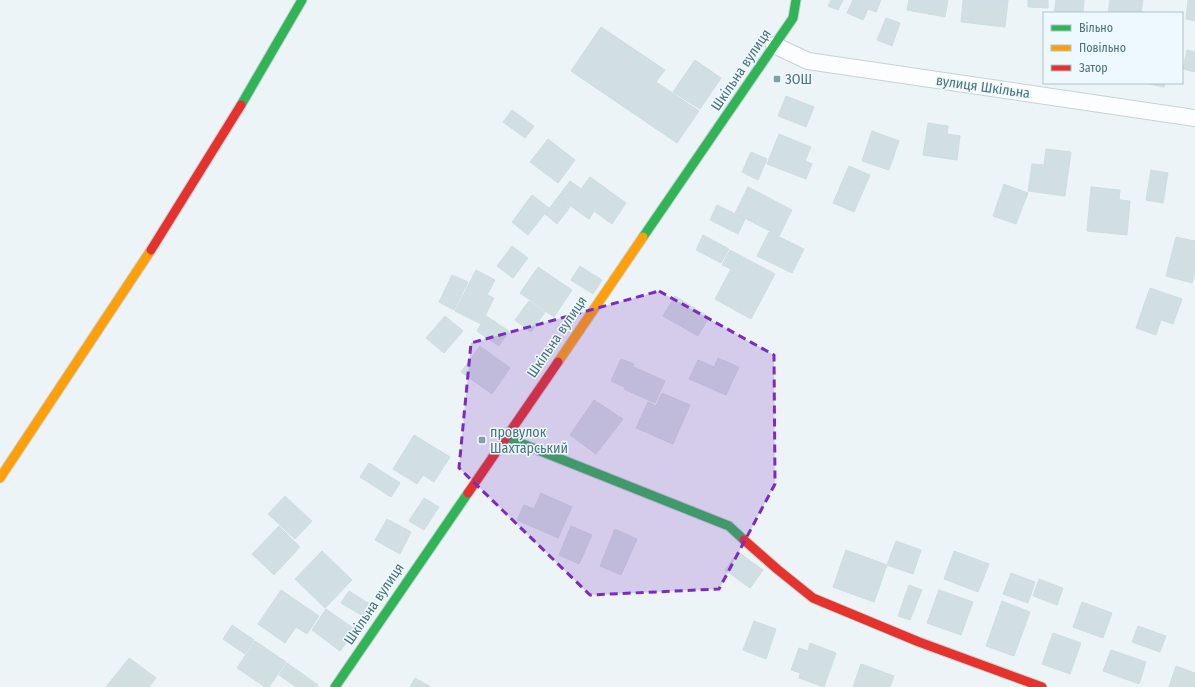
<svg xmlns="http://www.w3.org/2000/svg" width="1195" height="687" font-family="'Fira Sans Condensed',sans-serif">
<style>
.building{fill:#d1dfe2;stroke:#cedde1}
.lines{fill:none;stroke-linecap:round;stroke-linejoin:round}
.street-casing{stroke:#c8d2d5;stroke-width:18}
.fast-casing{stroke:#c7d1d4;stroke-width:11}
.slow-casing{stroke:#c7d1d4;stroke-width:11}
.jam-casing{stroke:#c7d1d4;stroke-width:11}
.street{stroke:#fcfdfe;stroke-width:16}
.fast{stroke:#30b455;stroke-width:9}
.slow{stroke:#ff9f0a;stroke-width:9}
.jam{stroke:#e5322d;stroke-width:9}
.marked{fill:#7b2cbf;fill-opacity:0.2;stroke:#7b2cbf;stroke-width:3;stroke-dasharray:8 5;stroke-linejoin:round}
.poi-dot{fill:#83a0a4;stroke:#eef9ff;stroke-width:1.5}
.labels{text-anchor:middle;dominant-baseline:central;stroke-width:3;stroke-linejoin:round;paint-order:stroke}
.street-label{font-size:14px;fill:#4b7277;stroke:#eef9ff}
.poi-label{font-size:14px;fill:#4b7277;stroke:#eef9ff;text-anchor:start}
</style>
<rect width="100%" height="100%" fill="#ecf4f7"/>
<path class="building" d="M831 0H843L838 10 828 6Z
M853 0H881L876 12 868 9 863 20 847 13Z
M909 0H948L945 17 907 10Z
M963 0H1008L1005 27 961 22Z
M1028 0H1048V8L1028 7Z
M1056 0H1084L1083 13H1054Z
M1110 0H1143L1141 13H1108Z
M1188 0H1195V21L1186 19Z
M886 18 900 23 892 46 877 40Z
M601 27 665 70 656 82 699 111 677 143 571 71Z
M1187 50 1195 52V72L1183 69Z
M695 60 721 78 700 109 673 92Z
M1145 83H1165L1164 87Z
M786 96 814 107 806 127 778 116Z
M512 110 534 126 525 138 503 122Z
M928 123 948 126 947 134 960 136 957 160 923 155Z
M872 131 899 141 889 170 862 161Z
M779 134 811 147 805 161 812 164 806 179 767 164Z
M548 139 575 160 558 183 530 162Z
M1046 149 1071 152 1065 196 1028 191 1032 164 1044 165Z
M751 152 767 159 758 180 742 172Z
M849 166 870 175 854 212 833 203Z
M1151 170 1168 173 1163 203 1146 200Z
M590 177 626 203 612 224 594 211 589 219 558 197 570 181 581 189Z
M1004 184 1028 193 1016 224 993 216Z
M748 187 792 210 779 236 735 213Z
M1091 187 1120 190 1119 200 1130 201 1127 235 1087 231Z
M532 195 549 208 528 235 512 222Z
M558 197 570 207 557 224 545 214Z
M717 205 745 219 738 234 710 220Z
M769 232 804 249 792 273 757 256Z
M703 235 729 249 721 263 696 250Z
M1176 237 1195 241V272L1192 283 1166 276Z
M512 246 528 258 513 278 497 266Z
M730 250 775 274 751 319 715 299 731 269 722 265Z
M580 266 602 280 593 294 571 280Z
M538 267 572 290 554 317 520 293Z
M476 270 495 280 487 295 494 298 481 324 455 311Z
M452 275 468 282 454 310 439 302Z
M1150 288 1182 299 1173 324 1161 320 1156 335 1136 328Z
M675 296 709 317 698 336 663 316Z
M529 301 545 312 531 332 515 320Z
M445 316 463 331 444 353 426 338Z
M486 316 509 331 499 346 477 331Z
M480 346 510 368 492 394 461 372Z
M718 358 739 367 726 395 689 379 698 360 714 367Z
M621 359 634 364 624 387 611 381Z
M634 367 665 381 655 403 624 389Z
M662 393 690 405 673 444 636 428 648 402 656 406Z
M594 400 623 419 596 454 570 435Z
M414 435 450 457 434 482 423 475 417 484 393 469Z
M369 463 400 483 391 497 360 477Z
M541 493 572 507 558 538 517 520 524 505 534 509Z
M285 496 312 521 295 539 268 514Z
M424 498 439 507 424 530 409 521Z
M387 519 411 532 400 554 375 540Z
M279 526 300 547 274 575 252 554Z
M571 526 592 535 579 564 559 555Z
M615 529 637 539 621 575 600 566Z
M896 541 921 550 913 574 887 565Z
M846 550 887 565 874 602 833 587Z
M322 551 352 580 325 608 295 579Z
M954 551 989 564 978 592 944 579Z
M738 552 763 570 750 588 725 570Z
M1011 573 1035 582 1028 603 1003 594Z
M1039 579 1063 588 1057 605 1033 596Z
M909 585 922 590 910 620 898 616Z
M281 590 319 616 307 634 296 627 285 643 258 624Z
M939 590 973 602 961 635 927 623Z
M349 591 373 606 366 618 341 603Z
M1002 601 1030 612 1014 656 986 646Z
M1082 602 1112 613 1103 638 1073 627Z
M326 609 356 630 340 651 312 630Z
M754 621 776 629 766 659 743 650Z
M232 625 254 640 245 654 223 639Z
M1138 626 1166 636 1160 652 1132 642Z
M1053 633 1081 643 1070 674 1042 664Z
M255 641 286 662 269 687H265L237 668Z
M810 643 836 653 824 687 799 678 800 673 791 670 799 648 808 651Z
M1111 650 1146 662 1139 684 1103 671Z
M129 658 156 678 149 687H106Z
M287 663 318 685 317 687H296L279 675Z
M861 664 894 676 890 687H853Z
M1176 666 1195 673V687H1169Z
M415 678 431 687H410Z"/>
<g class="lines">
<defs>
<path id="street" d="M774 45 808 61 1195 118"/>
<path id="fast" d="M241 105 302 0
M643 237 793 18 796 0
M505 437 729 526 744 540
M335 687 468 493"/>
<path id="slow" d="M558 362 643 237
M0 478 151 250"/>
<path id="jam" d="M151 250 241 105
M468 493 558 362
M744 540 777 569 813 598 919 642 1042 687"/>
</defs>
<use href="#street" class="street-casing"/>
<use href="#fast" class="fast-casing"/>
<use href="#slow" class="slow-casing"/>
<use href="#jam" class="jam-casing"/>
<use href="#street" class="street"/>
<use href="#fast" class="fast"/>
<use href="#slow" class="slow"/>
<use href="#jam" class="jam"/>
</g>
<path class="marked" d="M659 291 774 355 775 484 719 589 590 595 459 468 471 343Z"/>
<g class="poi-dot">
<rect x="773" y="75" width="8" height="8" rx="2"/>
<rect x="478" y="436" width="8" height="8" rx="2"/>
</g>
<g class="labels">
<g class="street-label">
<text transform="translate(741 70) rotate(-56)">Шкільна вулиця</text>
<text transform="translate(983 87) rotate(8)">вулиця Шкільна</text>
<text transform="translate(557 337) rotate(-56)">Шкільна вулиця</text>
<text transform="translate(374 604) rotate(-56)">Шкільна вулиця</text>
</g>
<g class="poi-label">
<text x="785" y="79">ЗОШ</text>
<text x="490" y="432">провулок<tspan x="490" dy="16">Шахтарський</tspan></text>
</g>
</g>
<rect x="1043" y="12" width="140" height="72" fill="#eef9ff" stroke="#adc3c9"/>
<rect x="1051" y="25" width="20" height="6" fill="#30b455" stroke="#adc3c9"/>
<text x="1079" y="32" font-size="12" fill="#4b7277">Вільно</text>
<rect x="1051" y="45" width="20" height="6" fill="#ff9f0a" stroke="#adc3c9"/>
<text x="1079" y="52" font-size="12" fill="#4b7277">Повільно</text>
<rect x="1051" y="65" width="20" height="6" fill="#e5322d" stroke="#adc3c9"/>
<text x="1079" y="72" font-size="12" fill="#4b7277">Затор</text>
</svg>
